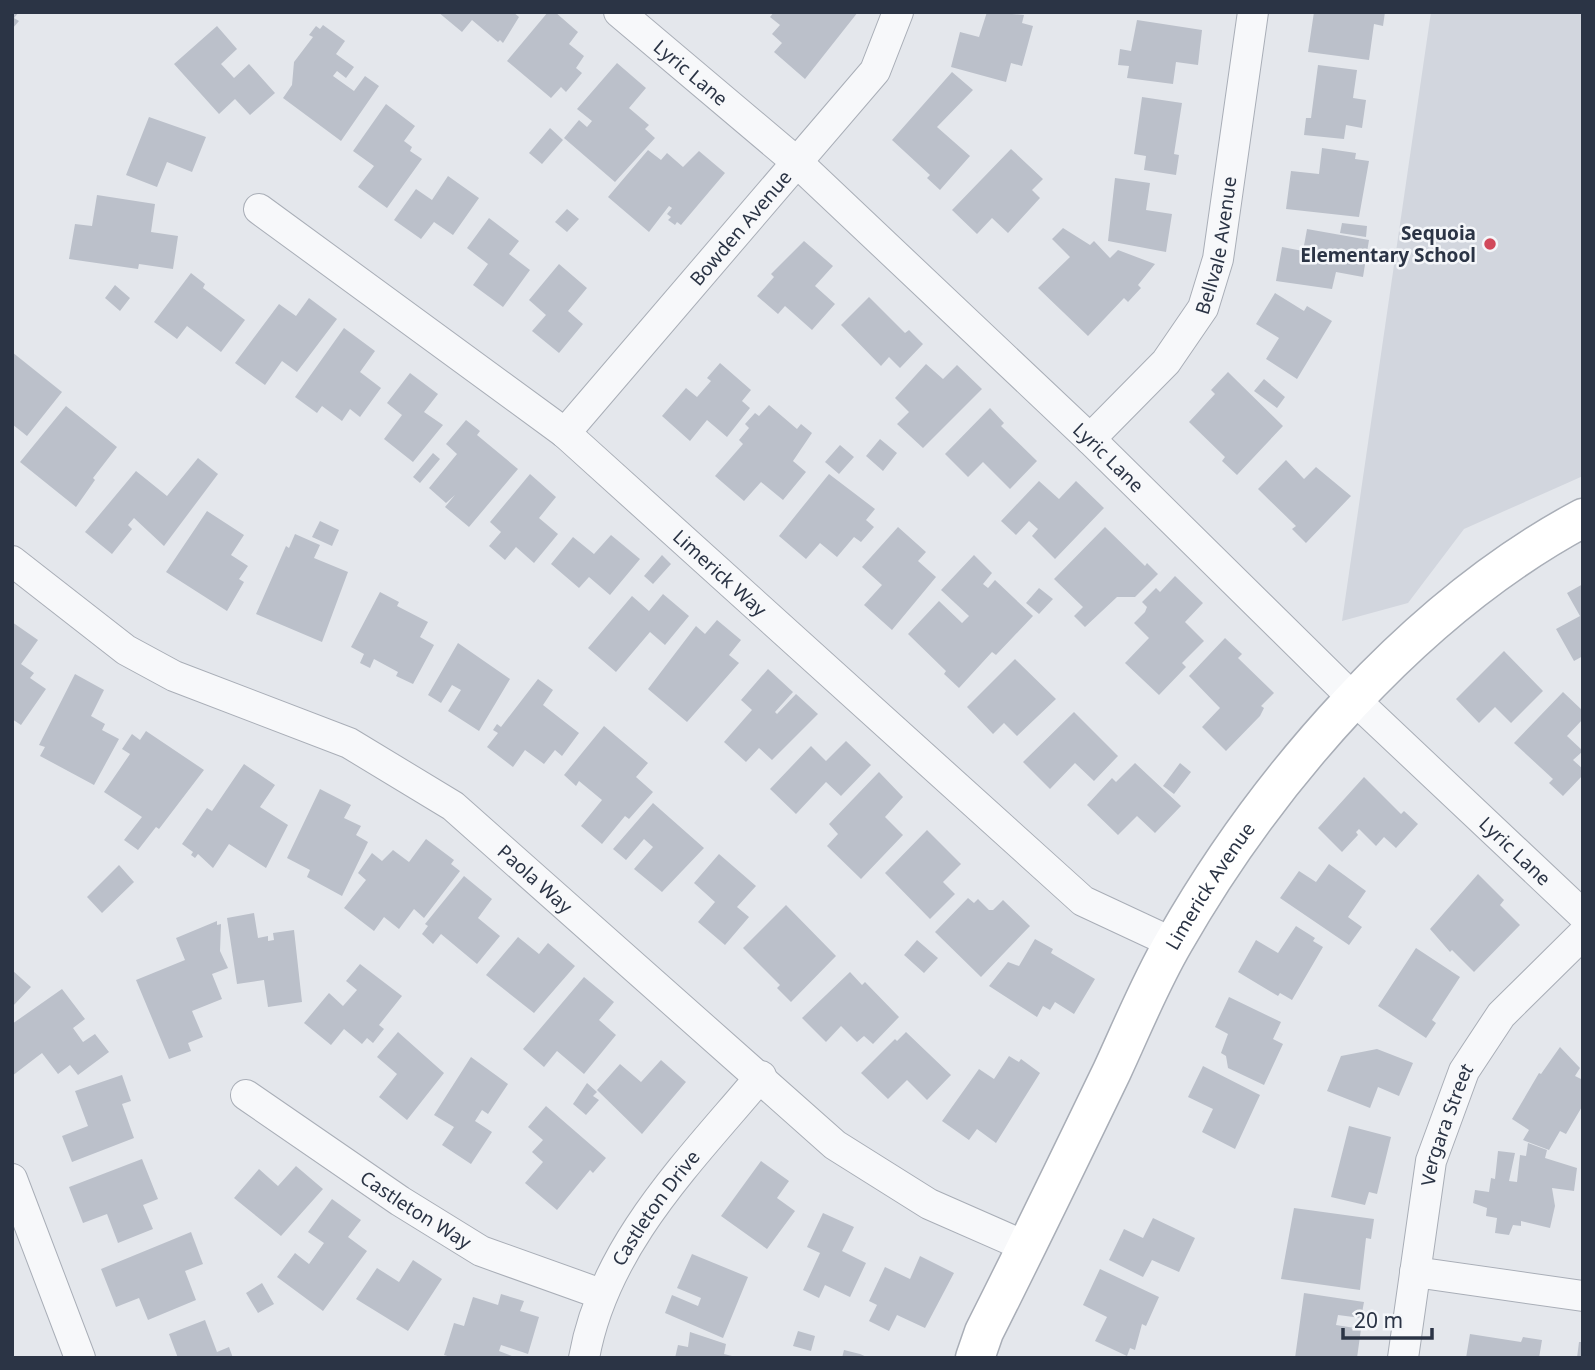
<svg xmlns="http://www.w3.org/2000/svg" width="1595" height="1370" font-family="'Noto Sans',sans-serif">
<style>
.built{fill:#d2d6de}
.building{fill:#bbc0ca}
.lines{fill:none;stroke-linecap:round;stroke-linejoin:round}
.street-casing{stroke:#a9aeb7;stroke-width:32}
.secondary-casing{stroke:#a9aeb7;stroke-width:41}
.street{stroke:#f7f8fa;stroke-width:30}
.secondary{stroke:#fff;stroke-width:38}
.poi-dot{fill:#d1495b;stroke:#f4f6f9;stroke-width:2.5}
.labels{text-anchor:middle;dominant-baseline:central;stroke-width:5;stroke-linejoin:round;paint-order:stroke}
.street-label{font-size:19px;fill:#2b3445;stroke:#f4f6f9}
.poi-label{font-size:19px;font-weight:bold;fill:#2b3445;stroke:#f4f6f9;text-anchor:end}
</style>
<rect width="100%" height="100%" fill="#e4e7ec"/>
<path class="built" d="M1431 12H1583V476L1464 529 1408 603 1342 621Z"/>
<path class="building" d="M12 12H19L14 18 19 21 12 29Z
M438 12H513L519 17 503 43 500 40 498 42 472 20 462 32Z
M548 12H555L578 32 569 44 584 56 576 68 582 73 566 92 561 87 551 98 507 61Z
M774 12H858L805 79 774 52 782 43 772 34 780 25 770 17Z
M987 12 1024 15 1022 23 1033 26 1022 66 1011 63 1006 82 951 67 960 32 979 37Z
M1314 12H1385L1383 26 1374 24 1369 60 1308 52Z
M1137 20 1202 30 1198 65 1176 62 1173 84 1127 78 1129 66 1118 65 1120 49 1131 51Z
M323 25 345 41 336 54 354 67 346 78 337 71 333 76 354 91 365 76 379 86 341 141 283 98 292 85 294 62 313 37 309 35 316 26 320 29Z
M217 26 237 49 221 64 234 78 249 64 275 93 250 115 235 99 219 114 174 64Z
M617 63 646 88 629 108 649 125 645 129 655 138 615 182 564 138 579 120 587 127 592 121 577 109Z
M1318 65 1357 70 1353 98 1366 100 1362 128 1346 125 1344 139 1304 135 1306 118H1311Z
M952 72 973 90 937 127 970 156 940 190 927 178 930 175 892 140Z
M1142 97 1182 103 1174 154 1179 155 1176 175 1144 170 1146 156 1134 154Z
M386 104 415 126 404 141 412 147 410 151 422 159 387 208 358 187 374 166 353 151Z
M149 117 206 137 192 172 167 162 157 187 126 175Z
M550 128 563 140 542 164 529 153Z
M1322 148 1356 153 1355 159 1369 161 1359 217 1286 209 1291 171 1319 174Z
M1011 149 1043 179 1032 190 1040 198 1008 233 992 218 977 234 952 210Z
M648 150 661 160 667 153 683 167 699 151 725 173 681 225 677 222 675 225 668 220 671 217 667 214 672 208 669 206 649 232 608 197Z
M448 176 479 198 453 235 434 222 421 239 394 220 416 189 432 200Z
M1115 178 1150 183 1146 210 1172 214 1166 252 1108 241Z
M97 195 155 204 151 232 178 236 173 269 139 264 138 269 69 259 75 224 92 226Z
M567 209 579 219 567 232 555 222Z
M489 218 519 241 509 254 530 270 503 307 473 285 488 264 467 248Z
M1342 223 1367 226 1366 237 1340 233Z
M1063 228 1090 245 1094 241 1110 258 1118 250 1155 264 1138 285 1141 288 1128 302 1124 298 1088 336 1038 288 1070 257 1052 239Z
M1307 229 1369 240 1363 277 1336 272 1332 289 1276 281 1282 247 1303 251Z
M804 241 833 266 815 286 835 304 812 330 785 306 778 314 757 296 774 277 771 274Z
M559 264 587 288 568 311 583 324 559 353 532 331 546 315 529 300Z
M191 273 205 284 203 288 245 320 221 352 187 326 177 339 154 322Z
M115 285 130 298 120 311 105 298Z
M1275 293 1304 311 1307 306 1332 321 1297 379 1266 359 1279 338 1256 324Z
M869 297 905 333 909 330 923 344 900 368 889 357 881 366 841 325Z
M309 298 337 319 297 372 282 361 265 385 235 363 279 304 296 316Z
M344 328 375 351 360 372 381 388 360 417 350 409 342 421 322 406 317 413 295 397Z
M12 352 62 392 27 436 12 424Z
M720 363 751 390 742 401 750 408 727 437 707 420 690 441 662 416 686 388 697 397 711 381 707 378Z
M926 364 943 379 957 365 982 389 923 448 897 424 909 412 895 398Z
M1228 372 1283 426 1237 475 1222 461 1225 457 1189 422 1215 394 1211 390Z
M410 373 438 394 424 412 443 425 413 462 384 439 402 415 387 403Z
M1264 379 1285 397 1277 408 1254 391Z
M769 405 797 429 801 424 812 433 793 461 806 472 783 500 761 482 744 501 715 476 743 444 739 440 749 428 745 424 755 413 759 416Z
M66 406 117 447 93 478 95 480 76 507 20 462Z
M990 408 1004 423 1001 426 1037 461 1010 489 983 462 968 477 945 454Z
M466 420 480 431 477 435 518 469 469 527 445 507 455 495 446 503 429 488 457 454 446 444Z
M880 439 897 453 883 471 866 456Z
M840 445 854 457 839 474 825 462Z
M433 453 440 459 420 483 413 477Z
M198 458 218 474 164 546 134 518 128 525 132 529 112 554 85 532 136 471 167 496Z
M1286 460 1304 479 1316 467 1351 496 1306 543 1292 529 1296 526 1258 489Z
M530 474 556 497 539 518 558 534 534 563 516 547 505 560 489 546 501 532 490 522Z
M829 474 875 509 866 520 874 527 861 542 854 537 837 557 820 543 806 559 779 536Z
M1039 481 1059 499 1076 481 1104 508 1055 559 1032 536 1038 529 1029 521 1016 535 1001 521Z
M207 511 244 535 231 555 248 566 239 579 244 582 227 611 166 572Z
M320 521 339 530 332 546 312 537Z
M898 527 926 552 918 561 936 577 892 630 864 605 882 585 862 567Z
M1105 527 1145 566 1147 563 1158 574 1135 597H1117L1085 627 1074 616 1083 607 1054 579Z
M295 534 320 545 314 558 348 572 322 642 256 614 286 546 289 548Z
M611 535 640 559 610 595 589 577 579 588 551 564 573 537 594 554Z
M662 555 671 564 653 584 644 576Z
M974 555 992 573 983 584 988 588 995 580 1033 616 996 655 992 652 959 688 944 674 946 671 908 634 939 601 962 623 969 616 941 590Z
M1175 576 1203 603 1185 622 1204 641 1182 663 1186 667 1159 695 1125 663 1149 638 1134 623 1145 612 1147 607 1142 602 1156 588 1160 592Z
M1583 584V656L1574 661 1556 629 1580 616 1567 593Z
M1039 588 1053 599 1039 614 1026 603Z
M380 592 399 602 397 606 428 622 420 637 434 645 413 684 396 676 398 672 374 659 370 668 360 663 364 654 351 647Z
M663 594 689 616 665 645 650 632 616 672 588 648 632 596 649 611Z
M717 620 741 640 729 655 739 663 687 722 648 689 696 626 705 634Z
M12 622 38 640 21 664 34 673 30 678 46 689 21 725 12 719Z
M1225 638 1242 654 1238 658 1274 693 1261 706 1264 708 1260 716 1226 751 1202 727 1220 708 1189 676Z
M458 643 510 679 479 731 448 711 461 690 452 685 441 703 428 695Z
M1504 651 1543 691 1511 723 1495 707 1479 723 1456 699Z
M1015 659 1056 699 1017 736 1004 723 993 734 967 707Z
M768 669 793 692 775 712 777 714 796 694 818 714 772 760 759 748 746 762 724 742 752 710 741 700Z
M75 674 104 690 91 716 105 724 102 730 119 739 94 785 40 756 45 747 39 745Z
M538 679 553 690 543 705 579 733 562 756 555 750 544 764 525 750 513 767 487 747 498 733 493 730 497 724 501 727Z
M1563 692 1583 711V719L1567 736 1583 751 1573 760 1583 769V775L1563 796 1549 783 1553 779 1514 743Z
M1074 712 1118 756 1094 781 1075 763 1050 789 1023 762Z
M604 726 648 763 636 777 653 792 629 819 625 816 602 844 581 826 602 800 579 781 576 786 564 775Z
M146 731 204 770 159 829 156 827 138 850 124 840 142 817 104 792 130 754 122 749 132 734 140 740Z
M846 741 871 765 841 796 826 782 796 814 770 789 811 746 826 761Z
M1135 763 1181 806 1155 833 1137 816 1118 835 1087 805 1112 778 1116 782Z
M1180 763 1191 772 1174 794 1163 786Z
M244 764 275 785 260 807 288 825 266 868 229 844 213 868 198 854 195 858 191 855 193 852 182 844 207 808 212 811Z
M879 772 903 797 885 817 903 835 861 879 827 846 838 834 829 824Z
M1364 777 1401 814 1404 811 1418 824 1396 848 1384 837 1376 846 1359 829 1356 832 1358 835 1342 852 1318 828Z
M320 789 351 805 344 818 361 826 356 835 368 842 342 896 307 877 310 870 287 858Z
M653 803 704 848 662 892 634 869 653 847 644 839 626 860 613 849Z
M927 830 961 864 943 882 955 894 930 919 885 873Z
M426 839 454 860 451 864 460 871 424 918 414 909 399 929 384 917 374 931 344 908 366 880 358 873 372 853 382 861 393 850 409 862Z
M719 854 756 886 737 907 749 917 725 945 698 922 715 902 694 883Z
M1329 864 1366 891 1348 917 1362 927 1349 945 1280 898 1299 871 1316 882Z
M119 865 134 882 102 913 87 897Z
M1478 874 1504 900 1500 905 1520 925 1474 972 1452 950 1450 952 1430 929Z
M464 876 492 899 478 918 500 936 477 964 441 934 433 944 422 934 428 926 425 924Z
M968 898 974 903 978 899 989 910H993L1003 900 1030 926 981 977 935 932Z
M786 905 836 956 791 1002 777 988 780 985 743 948Z
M254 913 258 938 268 936V941L274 940 273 933 294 930 302 1002 268 1007 264 980 237 984 227 918Z
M217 921V925L221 924 220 951 228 968 212 974 222 999 192 1011 203 1037 188 1043 191 1051 169 1059 136 980 185 960 176 938Z
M1296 926 1315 938 1313 941 1323 947 1292 1000 1280 993 1278 996 1238 972 1256 940 1278 953Z
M518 937 539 954 548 943 575 966 534 1013 486 975Z
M1035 939 1053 949 1051 953 1095 979 1074 1014 1055 1002 1050 1010 1043 1006 1037 1017 989 986 1008 962 1019 966Z
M917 940 938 958 924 973 904 955Z
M1416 948 1460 977 1432 1020 1436 1023 1426 1038 1378 1006Z
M360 964 402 996 379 1025 384 1029 373 1043 367 1038 362 1044 344 1029 331 1045 304 1023 329 993 343 1006 357 990 346 981Z
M12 970 31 987 12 1007Z
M850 972 862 985 865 982 899 1017 873 1044 864 1036 857 1042 841 1026 826 1042 802 1018Z
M584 977 614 1002 599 1020 616 1035 584 1074 557 1051 544 1067 523 1049Z
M62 989 85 1019 73 1028 83 1042 95 1034 109 1052 78 1075 70 1065 58 1074 42 1053 12 1076V1024Z
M1229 997 1281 1022 1273 1039 1283 1044 1264 1085 1228 1068 1226 1056 1221 1053 1228 1034 1215 1027Z
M398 1032 444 1073 407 1120 379 1097 397 1074 377 1057Z
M906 1032 951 1075 927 1100 907 1080 888 1099 861 1073 895 1039 897 1041Z
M1560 1047 1580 1068 1575 1076 1583 1080V1105L1566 1134 1560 1131 1549 1150 1523 1140 1529 1130 1512 1119 1539 1073 1541 1074Z
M1377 1049 1413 1063 1399 1096 1378 1087 1370 1108 1327 1091 1341 1056Z
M1009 1056 1019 1062 1021 1059 1040 1073 996 1143 977 1129 969 1140 942 1121 979 1069 994 1079Z
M471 1057 508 1084 488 1114 482 1110 475 1121 492 1132 471 1164 442 1145 454 1127 434 1115Z
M661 1060 686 1082 642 1134 597 1090 620 1064 641 1082Z
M1203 1066 1260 1095 1235 1149 1202 1132 1213 1109 1188 1097Z
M122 1075 131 1101 122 1104 134 1138 72 1162 62 1136 88 1126 75 1091Z
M587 1083 597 1092 593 1096 599 1100 586 1115 573 1104Z
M546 1106 606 1158 593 1173 590 1170 557 1210 525 1183 543 1162 532 1152 543 1140 528 1127Z
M1349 1126 1391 1137 1377 1194 1369 1192 1365 1205 1331 1197Z
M1528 1143 1547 1150 1545 1158 1577 1168 1574 1191 1552 1188 1555 1206 1550 1228 1521 1221V1226L1513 1225 1509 1235 1495 1233 1497 1218 1486 1216 1487 1208 1473 1203 1475 1190 1489 1192 1491 1178 1495 1179 1498 1151 1515 1153 1509 1181 1517 1182 1520 1155 1526 1156Z
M142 1159 158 1199 143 1205 153 1229 118 1243 107 1214 83 1223 69 1187Z
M761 1161 789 1181 777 1198 795 1211 767 1249 721 1216Z
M296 1166 323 1189 281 1236 234 1198 259 1169 278 1186Z
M332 1199 361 1220 348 1237 367 1251 323 1311 277 1277 295 1253 309 1264 324 1243 308 1232Z
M1294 1208 1374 1219 1371 1239 1366 1238 1360 1290 1281 1279Z
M823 1213 854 1227 842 1251 866 1263 850 1297 825 1285 819 1298 803 1290 820 1253 807 1247Z
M1153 1218 1195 1238 1179 1272 1152 1260 1143 1277 1109 1260 1124 1229 1143 1238Z
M191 1232 203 1264 185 1271 196 1300 148 1320 139 1298 116 1307 101 1269Z
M692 1254 748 1277 723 1338 665 1313 672 1295 698 1306 701 1298 677 1288Z
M920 1256 954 1273 925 1328 897 1315 889 1331 869 1321 877 1305 869 1301 885 1267 910 1279Z
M413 1260 442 1279 408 1331 356 1299 377 1268 399 1282Z
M1100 1269 1159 1297 1146 1326 1142 1324 1135 1350 1130 1348 1127 1356 1095 1341 1107 1317 1083 1305Z
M262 1283 274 1304 258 1313 246 1293Z
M1304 1293 1364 1302 1361 1318 1338 1315 1336 1325 1361 1329 1357 1358H1295Z
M501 1294 524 1301 520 1311 539 1317 528 1354 501 1345 499 1351 517 1358H454L444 1355 454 1323 464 1326 473 1297 498 1305Z
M205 1320 217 1352 229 1347 233 1358H178L169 1334Z
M798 1331 815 1336 811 1351 793 1346Z
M690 1332 726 1344 724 1354 740 1358H675L678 1345 688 1347Z
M1470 1334 1521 1342 1523 1337 1542 1340 1539 1358H1466Z
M1579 1342H1583V1358H1577Z
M844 1350 860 1354 869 1358H842Z"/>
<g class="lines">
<defs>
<g id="street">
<path id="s1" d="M619 12 799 164 1090 439 1355 700 1583 915"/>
<path id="s2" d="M259 209 565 433 1083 901 1173 943"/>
<path id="s3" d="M565 433 875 71 898 12"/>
<path id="s4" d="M1090 439 1166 362 1203 308 1218 259 1253 12"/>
<path id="s5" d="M12 561 126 650 174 676 349 743 453 806 835 1145 929 1204 1027 1247"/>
<path id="s6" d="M246 1095 400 1201 481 1251 601 1294"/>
<path d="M12 1179 80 1358"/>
<path d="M1415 1272 1583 1296"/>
<path id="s7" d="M584 1358C604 1245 690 1161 761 1076"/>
<path id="s8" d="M1403 1358 1431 1161 1464 1071 1501 1015 1583 934"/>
</g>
<g id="secondary">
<path id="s9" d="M975 1358 984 1332C1028 1245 1070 1158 1112 1071 1132 1028 1150 983 1174 942 1266 780 1416 607 1583 518"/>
</g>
</defs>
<use href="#street" class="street-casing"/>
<use href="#secondary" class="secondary-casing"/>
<use href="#street" class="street"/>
<use href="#secondary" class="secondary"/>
</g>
<circle class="poi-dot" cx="1490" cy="244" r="7"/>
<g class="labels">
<g class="street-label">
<text stroke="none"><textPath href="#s1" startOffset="94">Lyric Lane</textPath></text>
<text stroke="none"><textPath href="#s3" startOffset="270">Bowden Avenue</textPath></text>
<text stroke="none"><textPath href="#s4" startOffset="238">Bellvale Avenue</textPath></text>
<text stroke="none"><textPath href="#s1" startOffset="662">Lyric Lane</textPath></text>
<text stroke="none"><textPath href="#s2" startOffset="588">Limerick Way</textPath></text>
<text stroke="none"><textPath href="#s1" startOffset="1228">Lyric Lane</textPath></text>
<text stroke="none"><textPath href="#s5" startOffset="618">Paola Way</textPath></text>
<text stroke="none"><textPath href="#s9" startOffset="528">Limerick Avenue</textPath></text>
<text stroke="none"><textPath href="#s8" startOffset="238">Vergara Street</textPath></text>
<text stroke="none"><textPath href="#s6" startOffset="205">Castleton Way</textPath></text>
<text stroke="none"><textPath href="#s7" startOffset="168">Castleton Drive</textPath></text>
</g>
<g class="poi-label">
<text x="1476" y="233">Sequoia<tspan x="1476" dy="22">Elementary School</tspan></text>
</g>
</g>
<rect width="1595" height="1370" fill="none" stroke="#2b3445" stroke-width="28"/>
<path d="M1343 1328v10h89v-10" fill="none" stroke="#2b3445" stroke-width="3.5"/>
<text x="1354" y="1328" font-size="21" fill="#2b3445" stroke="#f4f6f9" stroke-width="5" paint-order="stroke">20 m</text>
</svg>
